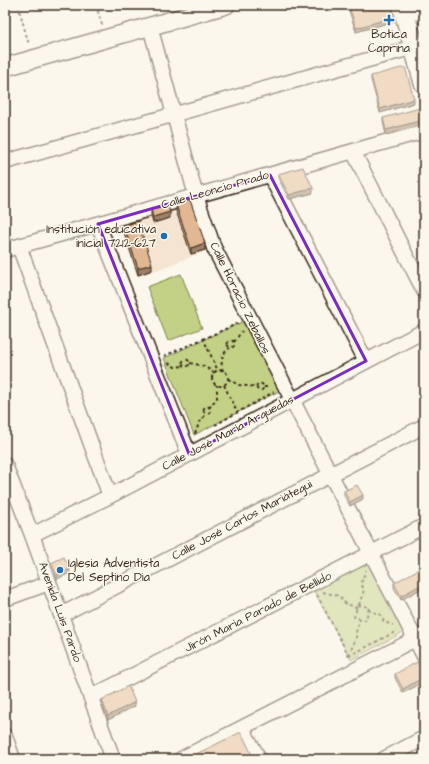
<svg xmlns="http://www.w3.org/2000/svg" width="429" height="764" font-family="'Architects Daughter',sans-serif">
<style>
.built{fill:#f4e4d1}
.green{fill:#c2d185;stroke:#7e7e52}
.lines{fill:none;stroke-linecap:round;stroke-linejoin:round}
.minor-casing{stroke:#3b2a1e;stroke-width:17}
.tertiary-casing{stroke:#3b2a1e;stroke-width:20}
.secondary-casing{stroke:#3b2a1e;stroke-width:22}
.path{stroke:#3b2a1e;stroke-width:2;stroke-dasharray:3 3;stroke-linecap:butt}
.minor{stroke:#fbf7ec;stroke-width:14}
.tertiary{stroke:#fbf7ec;stroke-width:17}
.secondary{stroke:#fbf7ec;stroke-width:19}
.wall{fill:#c29e7e;stroke:#3b2a1e}
.shaded-wall{fill:#9e8167;stroke:#3b2a1e}
.building{fill:#e2b893;stroke:#3b2a1e}
.marked{fill:none;stroke:#7b2cbf;stroke-width:3;stroke-linejoin:round}
.poi-dot{fill:#1f6fb2;stroke:#fbf7ec;stroke-width:1.5}
.labels{text-anchor:middle;dominant-baseline:central;stroke-width:3;stroke-linejoin:round;paint-order:stroke}
.poi-label{font-size:12px;fill:#3b2a1e;stroke:#fbf7ec}
.street-label{font-size:12px;fill:#3b2a1e;stroke:#fbf7ec}
</style>
<rect width="100%" height="100%" fill="#fbf7ec"/>
<filter id="ink" filterUnits="userSpaceOnUse"><feTurbulence type="fractalNoise" baseFrequency=".025" numOctaves="2"/><feDisplacementMap in="SourceGraphic" scale="8" xChannelSelector="R" yChannelSelector="G"/><feConvolveMatrix kernelMatrix="1 2 1 2 8 2 1 2 1" color-interpolation-filters="sRGB"/></filter>
<g filter="url(#ink)">
<path class="built" d="M192 203 209 250 138 277 119 223Z"/>
<path class="green" d="M181 274 202 328 168 341 147 287Z
M246 320 281 390 194 435 164 358Z
M367 561 404 632 351 660 313 589Z"/>
<g class="lines">
<defs>
<path id="minor" d="M150 26 196 196 214 248 424 656
M353 151 424 291
M5 162 414 47
M270 175 366 361
M98 224 189 454
M19 246 110 496
M5 250 424 131
M5 465 32 535 113 759
M32 535 110 496 424 331
M5 599 49 583
M61 615 424 426
M91 697 424 526
M242 728 259 759
M5 736 13 759
M181 759 423 635
M384 759 424 738"/>
<path id="tertiary" d="M5 67 226 5"/>
<path id="secondary" d="M402 5 424 83
M422 5 424 14"/>
</defs>
<use href="#minor" class="minor-casing"/>
<use href="#tertiary" class="tertiary-casing"/>
<use href="#secondary" class="secondary-casing"/>
<path class="path" d="M18 5 29 45
M96 5 102 25
M203 338 218 371
M227.5 344a3.5 3.5 0 1 1 7 0a3.5 3.5 0 1 1-7 0Z
M234 342 242 331
M164 356 239 323
M182.5 363a3.5 3.5 0 1 1 7 0a3.5 3.5 0 1 1-7 0Z
M168 363 175 367 183 366
M190 363 204 366 214 373
M212 378a8 8 0 1 1 16 0a8 8 0 1 1-16 0Z
M223 371C220 361 222 353 230 348
M228 379 239 385 256 387
M256.5 387a3.5 3.5 0 1 1 7 0a3.5 3.5 0 1 1-7 0Z
M224 385 237 412
M264 387H270
M203.5 410a3.5 3.5 0 1 1 7 0a3.5 3.5 0 1 1-7 0Z
M209 408 217 398V385
M215 425 274 392
M195 434 199 423 206 414
M323 592 339 596 345 603 357 608
M317 595 349 656
M358 605 369 607 366 620 354 617Z
M359 605 364 590 361 583 366 570
M368 610 381 615 384 622 393 625
M349 655 356 638V632L360 619
M349 656 397 631"/>
<use href="#minor" class="minor"/>
<use href="#tertiary" class="tertiary"/>
<use href="#secondary" class="secondary"/>
</g>
<path class="wall" d="M349 6 395 21 356 32 349 11Z
M371 76 414 103 380 113 371 80Z
M383 118 423 125 386 135 383 122Z
M278 174 313 193 289 199 278 178Z
M424 195V204L422 200V196Z
M176 205 205 250 191 254 176 211Z
M151 209 170 218 153 223 151 216Z
M124 226 152 270 138 275 124 232Z
M344 491 363 499 350 506 344 496Z
M51 563 70 573 57 579 51 567Z
M424 573V587L401 600 394 588V583Z
M395 674 424 675V682L403 693 395 678Z
M102 700 135 706 108 720 102 704Z"/>
<path class="shaded-wall" d="M395 17V21L356 32V28Z
M414 99V103L380 113V109Z
M423 120V125L386 135V130Z
M313 188V193L289 199V195Z
M170 212V218L153 223V217Z
M205 243V250L191 254V248Z
M152 264V270L138 275V268Z
M363 495V499L350 506V502Z
M70 569V573L57 579V575Z
M424 583V587L401 600V596Z
M424 677V682L403 693V689Z
M135 702V706L108 720V716Z"/>
<path class="building" d="M354 5H391L395 17 356 28 349 6Z
M405 67 414 99 380 109 371 76Z
M420 108 423 120 386 130 383 118Z
M303 167 313 188 289 195 278 174Z
M190 200 205 243 191 248 176 205Z
M168 205 170 212 153 217 151 209Z
M138 221 152 264 138 268 124 226Z
M357 485 363 495 350 502 344 491Z
M64 557 70 569 57 575 51 563Z
M421 568 424 573V583L401 596 394 583Z
M417 662 424 675V677L403 689 395 674Z
M128 686 135 702 108 716 102 700Z
M241 732 254 759H186Z"/>
</g>
<path d="M0 0H429V764H0ZM270 175 366 361 189 454 98 224Z" fill="#fbf7ec" fill-opacity=".55" fill-rule="evenodd"/>
<path class="marked" d="M270 175 366 361 189 454 98 224Z"/>
<g class="poi-dot">
<path d="M387 14h4v4h4v4h-4v4h-4v-4h-4v-4h4z"/>
<circle cx="164" cy="236" r="4"/>
<circle cx="60" cy="570" r="4"/>
</g>
<g class="labels">
<g class="poi-label">
<text x="389" y="34">Botica<tspan x="389" dy="14">Caprina</tspan></text>
<text x="156" y="229" text-anchor="end">Institución educativa<tspan x="156" dy="14">inicial 7212-627</tspan></text>
<text x="68" y="563" text-anchor="start">Iglesia Adventista<tspan x="68" dy="14">Del Septino Dia</tspan></text>
</g>
<g class="street-label">
<text transform="translate(215 190) rotate(-16)">Calle Leoncio Prado</text>
<text transform="translate(240 298) rotate(64)">Calle Horacio Zeballos</text>
<text transform="translate(228 433) rotate(-28)">Calle José María Arguedas</text>
<text transform="translate(242 520) rotate(-28)">Calle José Carlos Mariátegui</text>
<text transform="translate(60 612) rotate(70)">Avenida Luis Pardo</text>
<text transform="translate(258 612) rotate(-27)">Jirón María Parado de Bellido</text>
</g>
</g>
<rect width="429" height="764" fill="none" stroke="#fbf7ec" stroke-width="20"/>
<rect x="10" y="10" width="409" height="744" fill="none" stroke="#3b2a1e" stroke-width="1.5" filter="url(#ink)"/>
</svg>
